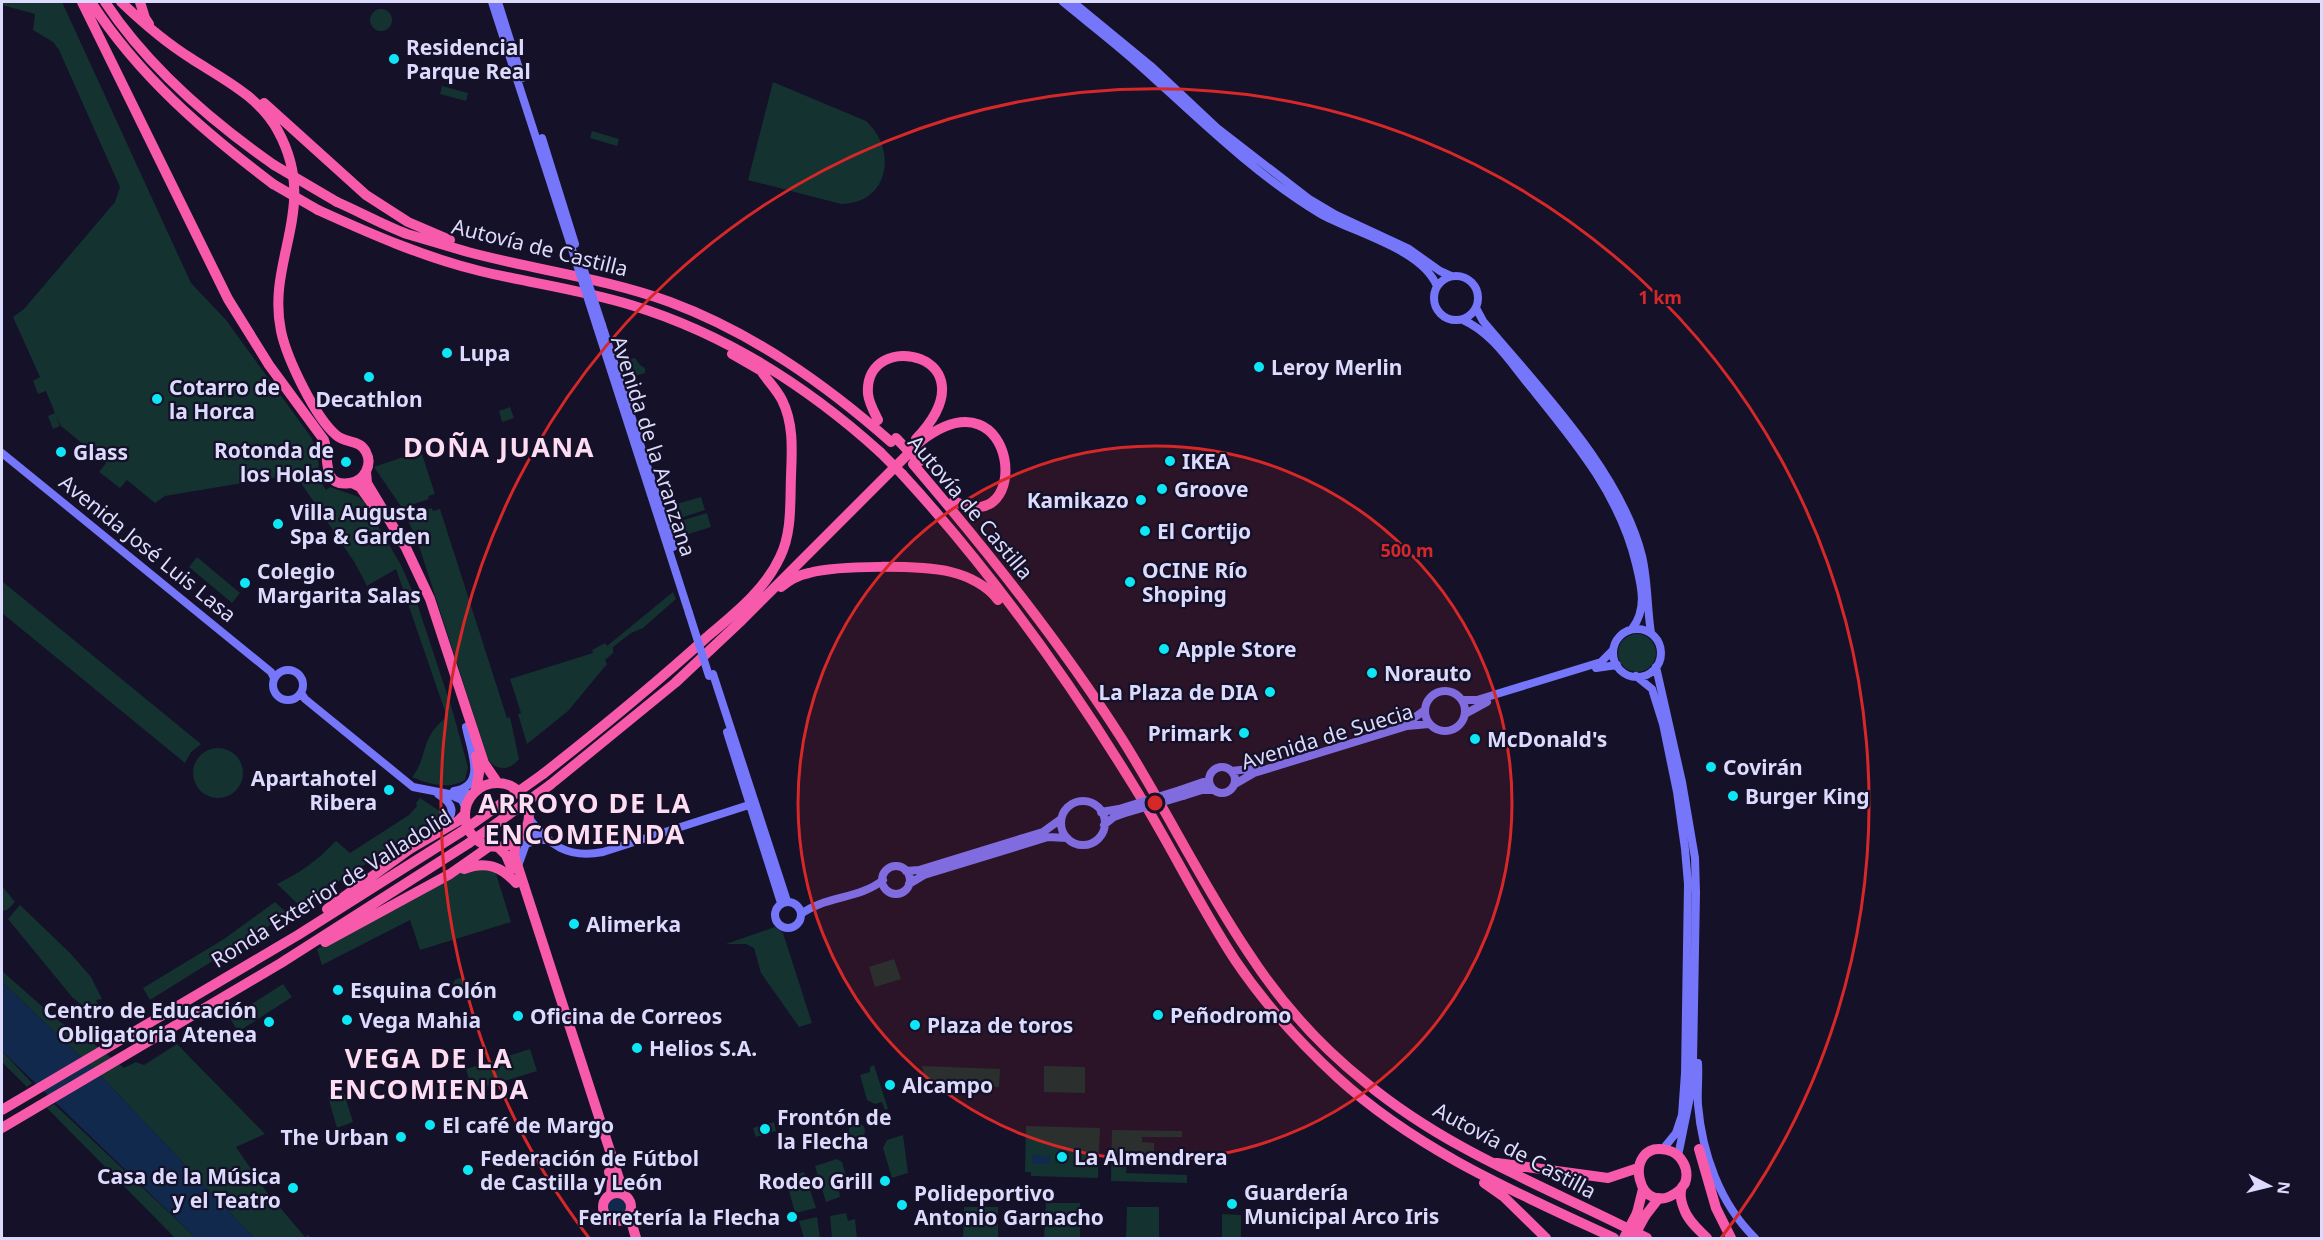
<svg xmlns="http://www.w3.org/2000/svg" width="2323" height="1240" font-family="'Noto Sans',sans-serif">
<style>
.green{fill:#143230}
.water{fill:#11294c}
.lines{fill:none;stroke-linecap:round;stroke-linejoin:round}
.secondary{stroke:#7576f9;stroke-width:8}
.highway{stroke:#f85aab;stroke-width:10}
.secondary-bridge{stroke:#7576f9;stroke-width:8}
.highway-bridge{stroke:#f85aab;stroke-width:10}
.ring{fill:none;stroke:#d62828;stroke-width:3}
.poi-dot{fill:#0ee6f5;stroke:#141128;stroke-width:2}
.labels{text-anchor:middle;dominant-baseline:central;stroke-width:4.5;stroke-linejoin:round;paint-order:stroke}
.poi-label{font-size:21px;font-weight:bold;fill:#dcdafd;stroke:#141128;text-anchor:start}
.street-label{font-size:21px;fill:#dcdafd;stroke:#141128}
.district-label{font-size:27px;font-weight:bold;letter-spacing:1.5px;fill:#fedcf2;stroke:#141128}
.centre{fill:#d62828;stroke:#141128;stroke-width:3}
.ring-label{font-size:18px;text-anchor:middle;font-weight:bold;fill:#d62828;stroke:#141128;stroke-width:4.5;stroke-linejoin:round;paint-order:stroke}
</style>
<rect width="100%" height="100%" fill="#141128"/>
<path class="green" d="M2 2H62L191 283 226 320 311 437C317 449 321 463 317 476L326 490 330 487 359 497 364 502 401 565 415 597 452 709 468 767 465 780C451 790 426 784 412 777 429 756 419 738 447 717L396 569 367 586 355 563 301 483 284 476 165 496 155 503 127 480 120 488 99 472 106 463 61 426 56 416 60 426 53 429 48 416 55 413 46 391 38 394 33 381 40 377 13 317 24 309 115 202 120 187 59 50 53 42 33 30 35 14 2 5Z
M370 20a11 11 0 1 1 22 0a11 11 0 1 1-22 0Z
M773 82 866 121C898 150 889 204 841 204L748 180Z
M442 86 468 93 466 101 440 94Z
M592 131 619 139 617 146 590 138Z
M635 358 640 365 645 368V373L635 376 630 359Z
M510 407 514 418 502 422 499 411Z
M421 451 435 494 428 496 429 499 402 508 374 467Z
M701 497 705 510 677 519 673 505Z
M432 508 433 511 440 509 507 718 510 717 519 759C511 770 496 772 488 759L418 543 406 516Z
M707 513 711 527 682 536 677 522Z
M197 557 240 593 232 603 189 567Z
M3 582 201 744 191 752 185 763 2 613Z
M673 592 676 599 643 628 631 633 613 647V653L605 660 607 664 568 711 527 744 518 714 521 713 510 679 593 653 592 650 605 643 607 646Z
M1618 653a19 19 0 1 1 38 0a19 19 0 1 1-38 0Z
M193 773a25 25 0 1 1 50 0a25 25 0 1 1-50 0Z
M420 798 444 814 300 906 277 884C300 873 318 860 336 841L350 853 409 815 417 806 416 803Z
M494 867 511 922 420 950 410 920 322 965 317 949 450 876 471 868Z
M2 886 15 902 7 910 2 911Z
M275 902 288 914 150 1000 143 988 224 939Z
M20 905 71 954 91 977 102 999 96 1000 100 1009 89 1011 72 997 8 919Z
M775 927 783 933 812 1023 799 1027 761 973 754 948 746 944H726Z
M894 959 901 979 875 987 869 967Z
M2 971 60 1022 89 1040 124 1068 136 1062 144 1065 177 1044 265 1134 236 1147 266 1191 305 1237 308 1235 311 1238H254L101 1076 2 982Z
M453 985a7 7 0 1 1 14 0a7 7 0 1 1-14 0Z
M283 984 292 997 238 1032 230 1018Z
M530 1049 537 1071 472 1091 466 1069Z
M2 1051 32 1083 27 1087 2 1062Z
M874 1065 888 1109 885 1110 882 1102 875 1104 867 1100 860 1075 870 1072V1067Z
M922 1066 1000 1069 999 1087 927 1084Z
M1044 1066 1085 1067V1093L1044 1092Z
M344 1093 353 1122 337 1128 328 1097Z
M54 1104 196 1238H175L47 1108Z
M774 1122 776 1131 756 1137 753 1128Z
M849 1131a8 8 0 1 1 16 0a8 8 0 1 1-16 0Z
M1026 1126 1100 1128 1098 1178 1031 1176V1172H1025Z
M1112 1130 1182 1131V1137H1142V1142L1154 1143V1152L1157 1153V1166H1127L1126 1173 1187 1175V1183L1111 1181Z
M903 1135 908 1173 892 1178 883 1148 887 1140Z
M837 1159 842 1162 849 1186 839 1190 840 1197 826 1202 815 1166Z
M804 1172 816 1208 795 1213 788 1187 782 1188V1182L787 1177Z
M1046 1203H1080V1238H1044Z
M964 1207H998V1238H963Z
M1127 1207H1159V1238H1126Z
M846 1213 848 1221 855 1219 857 1238H832L830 1216Z
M1222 1214 1241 1215V1238H1222Z
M817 1217 820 1238H804L799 1221Z"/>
<path class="water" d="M2 982 101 1076 254 1238H196L2 1051Z
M1032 1155 1050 1156 1049 1164H1032Z
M608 1207a9 9 0 1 1 18 0a9 9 0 1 1-18 0Z"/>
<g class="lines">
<path class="secondary" d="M492 2 571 246
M498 2 522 78
M1063 2C1091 25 1120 47 1147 72 1201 121 1256 175 1319 213 1353 233 1421 248 1437 286
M1073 2 1151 66 1217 128 1309 199 1336 215 1409 249 1440 271 1451 276
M542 138 575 244
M1434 298a22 22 0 1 1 44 0a22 22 0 1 1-44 0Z
M1476 308 1483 321C1538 387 1621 471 1642 556 1648 581 1647 608 1651 633
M1463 320C1493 333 1512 365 1533 390 1576 443 1620 496 1636 564 1642 588 1647 609 1632 629
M602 325 673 547
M597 327 689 613
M2 453 271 672 274 678
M1613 653a24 24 0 1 1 48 0a24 24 0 1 1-48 0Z
M1656 667 1682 782 1695 858 1696 893 1693 1062 1690 1097 1678 1156
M1596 668 1617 665
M273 685a15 15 0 1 1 30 0a15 15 0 1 1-30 0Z
M713 674 787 901
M1636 676 1652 689 1663 724 1677 792 1685 849 1688 884 1685 1073 1682 1115 1676 1133 1663 1149
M1425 711a20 20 0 1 1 40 0a20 20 0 1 1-40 0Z
M301 693 305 699 413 787 449 794H472
M1462 700H1477L1588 666 1601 662 1613 650
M1465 714 1487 702
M1403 723 1411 720 1425 710
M727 732 781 903
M1209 780a13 13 0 1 1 26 0a13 13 0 1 1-26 0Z
M1232 771 1257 768
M1235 784 1254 773 1407 726 1429 724
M1180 790 1209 780
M454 791C488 786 470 749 466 727
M438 794C454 804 456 813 443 827
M453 796 462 800 465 807
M1183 796 1202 790H1213
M1061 823a22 22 0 1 1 44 0a22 22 0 1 1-44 0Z
M1101 812 1119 809
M529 818C548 845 568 859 603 852L755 803
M1104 825 1114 817 1122 814
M522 834H540
M518 866 526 844 537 840H549
M882 880a14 14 0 1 1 28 0a14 14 0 1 1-28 0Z
M906 871 919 870 1043 832 1061 819
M909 884 924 875 1048 837 1067 838
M775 915a13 13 0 1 1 26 0a13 13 0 1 1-26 0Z
M801 914C825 896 860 899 883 880
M1698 1063C1699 1077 1697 1091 1698 1105 1702 1153 1720 1204 1755 1238"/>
<path class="highway" d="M82 2 228 299 269 365 324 440C330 455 320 488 350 483 364 481 373 465 366 452 360 439 346 444 336 435 315 417 287 359 281 331 266 259 320 208 278 131 260 97 223 79 192 59 166 43 143 23 121 2
M91 2C139 76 203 131 273 184
M105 2C148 67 211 121 274 165
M140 2 145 18 149 24
M264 103 366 195 408 222 450 240
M337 202C360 212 383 225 407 234 427 240 448 246 468 252 535 270 604 278 670 302 753 333 825 384 891 442
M318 210C371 234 423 257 480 271 530 283 582 290 631 305 726 334 807 386 880 452
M732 354 765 373
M878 420C874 412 869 403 868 394 863 326 997 354 916 439
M913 464C988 552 1060 642 1122 739 1166 809 1202 884 1248 952 1279 1000 1320 1046 1365 1082 1451 1153 1550 1188 1647 1238
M366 472 367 483 406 548 430 599 484 763 497 782
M902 474C990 570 1067 677 1135 788 1170 844 1199 905 1235 960 1264 1003 1299 1042 1337 1077 1418 1151 1517 1193 1614 1238
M352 483 360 487 374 507
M781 587C789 580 799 575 809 573 839 565 921 565 951 572 968 576 988 586 998 600
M476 756 479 773 476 789
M543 774C599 730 654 685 707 637 734 614 765 590 780 557 792 533 790 503 791 476 792 451 794 424 782 400 777 390 768 381 761 371
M465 815a32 32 0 1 1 64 0a32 32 0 1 1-64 0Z
M550 785 675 683 742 620 921 441C1019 366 1034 542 954 501
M516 841 514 856 518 867 624 1194
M498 847 506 855 512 869
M464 869C486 861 501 866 516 883
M327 909 410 849 458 821 465 814
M325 942 450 874 490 846
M2 1110 298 935 461 832
M2 1128 281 963 469 843
M1699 1149 1716 1208 1731 1238
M1497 1163 1608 1178 1638 1168
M609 1172 612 1181 611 1194
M1484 1183 1504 1197 1546 1238
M1681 1189C1637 1227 1620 1139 1667 1150 1681 1153 1690 1169 1685 1183 1683 1187 1681 1186 1681 1191 1680 1196 1682 1204 1684 1209 1688 1221 1699 1230 1707 1238
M603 1207a14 14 0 1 1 28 0a14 14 0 1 1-28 0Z
M1637 1213 1643 1189
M629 1214 636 1238
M1645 1216 1659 1198"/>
<path class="secondary-bridge" d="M571 246 597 327
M580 258 602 325
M689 613 709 676
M1119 809 1180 790
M1122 814 1183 796"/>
<path class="highway-bridge" d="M274 165 337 202
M273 184 318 210
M896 438 919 462
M880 452 902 474
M461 832 543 774
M469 843 550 785
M1624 1238 1637 1213
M1633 1238 1645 1216"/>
</g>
<circle cx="1155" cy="803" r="357" fill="#d62828" fill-opacity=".12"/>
<g class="ring">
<circle cx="1155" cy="803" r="357"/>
<path d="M589 1238A714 714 0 1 1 1721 1238"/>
</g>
<g class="poi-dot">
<circle cx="394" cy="59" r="6"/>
<circle cx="447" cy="353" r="6"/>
<circle cx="1259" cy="367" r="6"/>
<circle cx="369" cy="377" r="6"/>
<circle cx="157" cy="399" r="6"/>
<circle cx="61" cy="452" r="6"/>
<circle cx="1170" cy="461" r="6"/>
<circle cx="346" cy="462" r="6"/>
<circle cx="1162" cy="489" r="6"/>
<circle cx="1141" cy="500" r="6"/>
<circle cx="278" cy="524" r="6"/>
<circle cx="1145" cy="531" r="6"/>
<circle cx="1130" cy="582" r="6"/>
<circle cx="245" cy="583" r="6"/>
<circle cx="1164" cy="649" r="6"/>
<circle cx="1372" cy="673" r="6"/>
<circle cx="1270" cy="692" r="6"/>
<circle cx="1244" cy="733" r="6"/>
<circle cx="1475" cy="739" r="6"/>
<circle cx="1711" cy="767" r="6"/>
<circle cx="389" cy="790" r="6"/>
<circle cx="1733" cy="796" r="6"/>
<circle cx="574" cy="924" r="6"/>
<circle cx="338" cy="990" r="6"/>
<circle cx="1158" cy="1015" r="6"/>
<circle cx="518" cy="1016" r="6"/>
<circle cx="347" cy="1020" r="6"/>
<circle cx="269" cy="1022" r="6"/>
<circle cx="915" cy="1025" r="6"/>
<circle cx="637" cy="1048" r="6"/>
<circle cx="890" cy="1085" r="6"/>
<circle cx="430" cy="1125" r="6"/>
<circle cx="765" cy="1129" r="6"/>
<circle cx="401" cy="1137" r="6"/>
<circle cx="1062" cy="1157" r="6"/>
<circle cx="468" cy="1170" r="6"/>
<circle cx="885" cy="1181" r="6"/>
<circle cx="293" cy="1188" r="6"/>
<circle cx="1232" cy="1204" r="6"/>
<circle cx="902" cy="1205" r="6"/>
<circle cx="792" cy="1217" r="6"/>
</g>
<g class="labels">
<g class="poi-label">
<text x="406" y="47">Residencial<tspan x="406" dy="24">Parque Real</tspan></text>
<text x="459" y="353">Lupa</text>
<text x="1271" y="367">Leroy Merlin</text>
<text x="169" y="387">Cotarro de<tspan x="169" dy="24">la Horca</tspan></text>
<text x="369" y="399" text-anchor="middle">Decathlon</text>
<text x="334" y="450" text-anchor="end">Rotonda de<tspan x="334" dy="24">los Holas</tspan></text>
<text x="73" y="452">Glass</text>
<text x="1182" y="461">IKEA</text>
<text x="1174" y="489">Groove</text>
<text x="1129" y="500" text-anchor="end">Kamikazo</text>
<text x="290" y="512">Villa Augusta<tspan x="290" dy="24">Spa &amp; Garden</tspan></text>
<text x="1157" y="531">El Cortijo</text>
<text x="1142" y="570">OCINE Río<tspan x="1142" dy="24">Shoping</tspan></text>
<text x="257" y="571">Colegio<tspan x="257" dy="24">Margarita Salas</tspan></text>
<text x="1176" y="649">Apple Store</text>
<text x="1384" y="673">Norauto</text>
<text x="1258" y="692" text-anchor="end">La Plaza de DIA</text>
<text x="1232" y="733" text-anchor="end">Primark</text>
<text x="1487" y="739">McDonald's</text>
<text x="1723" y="767">Covirán</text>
<text x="377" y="778" text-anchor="end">Apartahotel<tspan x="377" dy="24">Ribera</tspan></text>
<text x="1745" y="796">Burger King</text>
<text x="586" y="924">Alimerka</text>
<text x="350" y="990">Esquina Colón</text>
<text x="257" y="1010" text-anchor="end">Centro de Educación<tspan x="257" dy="24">Obligatoria Atenea</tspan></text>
<text x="1170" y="1015">Peñodromo</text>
<text x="530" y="1016">Oficina de Correos</text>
<text x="359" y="1020">Vega Mahia</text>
<text x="927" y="1025">Plaza de toros</text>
<text x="649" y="1048">Helios S.A.</text>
<text x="902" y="1085">Alcampo</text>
<text x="777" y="1117">Frontón de<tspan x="777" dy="24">la Flecha</tspan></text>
<text x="442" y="1125">El café de Margo</text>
<text x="389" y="1137" text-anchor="end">The Urban</text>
<text x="1074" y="1157">La Almendrera</text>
<text x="480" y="1158">Federación de Fútbol<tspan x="480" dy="24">de Castilla y León</tspan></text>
<text x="281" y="1176" text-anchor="end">Casa de la Música<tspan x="281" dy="24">y el Teatro</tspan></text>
<text x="873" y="1181" text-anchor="end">Rodeo Grill</text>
<text x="1244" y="1192">Guardería<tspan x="1244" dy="24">Municipal Arco Iris</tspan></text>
<text x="914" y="1193">Polideportivo<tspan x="914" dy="24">Antonio Garnacho</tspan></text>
<text x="780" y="1217" text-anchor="end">Ferretería la Flecha</text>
</g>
<g class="street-label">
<text transform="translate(540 247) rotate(14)">Autovía de Castilla</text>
<text transform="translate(654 446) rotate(72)">Avenida de la Aranzana</text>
<text transform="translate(971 507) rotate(50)">Autovía de Castilla</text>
<text transform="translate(148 548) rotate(39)">Avenida José Luis Lasa</text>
<text transform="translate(1327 736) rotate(-17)">Avenida de Suecia</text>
<text transform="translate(331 888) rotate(-32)">Ronda Exterior de Valladolid</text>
<text transform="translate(1515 1150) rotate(28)">Autovía de Castilla</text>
</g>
<g class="district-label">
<text x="499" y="446">DOÑA JUANA</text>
<text x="585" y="802">ARROYO DE LA<tspan x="585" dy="31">ENCOMIENDA</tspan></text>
<text x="429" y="1057">VEGA DE LA<tspan x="429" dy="31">ENCOMIENDA</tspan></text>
</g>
</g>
<circle cx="1155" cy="803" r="9" class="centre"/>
<g class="ring-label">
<text x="1660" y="304">1 km</text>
<text x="1407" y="557">500 m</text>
</g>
<rect width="2323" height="1240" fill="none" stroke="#dcdafd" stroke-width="6"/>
<g transform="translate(2269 1186) rotate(97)" stroke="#141128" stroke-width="4.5" paint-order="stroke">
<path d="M0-4.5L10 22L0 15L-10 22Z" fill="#dcdafd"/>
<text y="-9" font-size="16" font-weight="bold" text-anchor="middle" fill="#dcdafd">N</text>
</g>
</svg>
